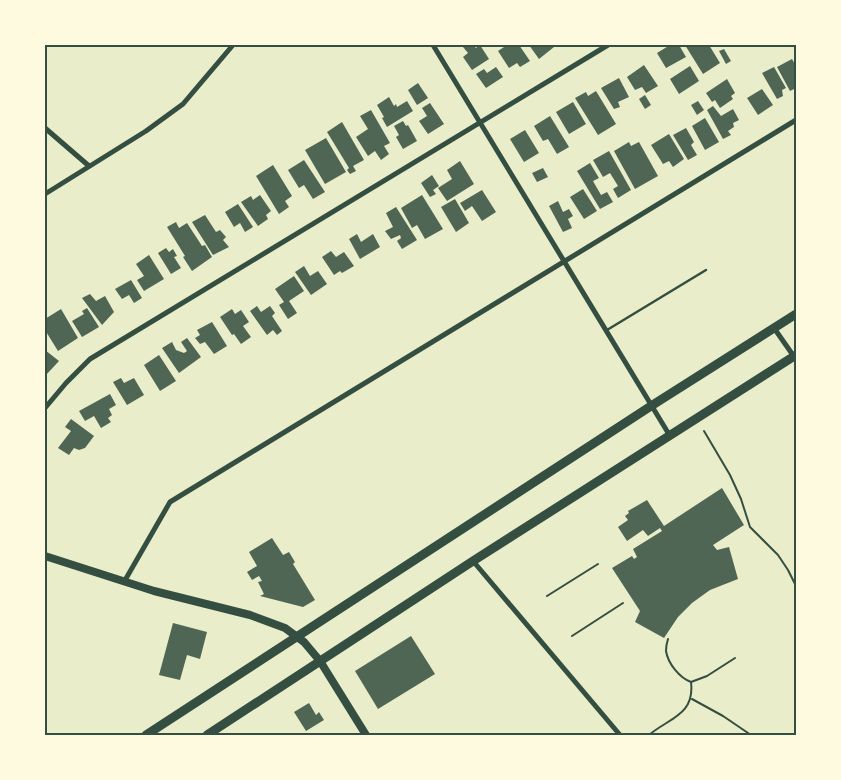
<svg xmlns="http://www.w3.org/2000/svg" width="841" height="780" font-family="Jost,sans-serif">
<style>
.building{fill:#4f6655}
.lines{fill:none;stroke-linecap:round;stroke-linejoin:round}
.path{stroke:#344e41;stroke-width:2}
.service{stroke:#344e41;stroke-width:2.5}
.minor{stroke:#344e41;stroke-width:5}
.secondary{stroke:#344e41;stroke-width:8}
.trunk{stroke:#344e41;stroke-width:9}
.neatline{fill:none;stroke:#344e41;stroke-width:2}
</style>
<rect width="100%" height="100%" fill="#e9edc9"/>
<path class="building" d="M466 45H473L476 48 480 45 489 59 472 70 463 57 468 53 463 47Z
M507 45H519L530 61 520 67 517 63 509 68 498 51Z
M529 45H553L554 47 539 59Z
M670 45H679L686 57 666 68 657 53Z
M685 45H709L720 63 703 74Z
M724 49 731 61 726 64 719 51Z
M792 59 796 66V88L790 91 777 67Z
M644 65 658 86 646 93 642 87 635 90 627 77Z
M690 66 699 81 679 94 670 79Z
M496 67 503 77 486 88 476 74 484 69 487 73Z
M774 67 786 88 782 90 783 96 777 99 762 73Z
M619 78 629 97 618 102 620 107 614 109 601 88Z
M727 79 735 93 731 96 733 99 720 108 715 100 712 102 706 93Z
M418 83 428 98 417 105 408 90Z
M762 89 773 105 758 115 747 98Z
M596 91 616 124 598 135 575 98 586 92 588 96Z
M645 95 651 105 645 109 639 99Z
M389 97 394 106 396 104 397 107 407 101 413 111 387 127 382 118 384 117 377 105Z
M698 101 704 110 697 115 691 105Z
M573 102 586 124 569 134 556 112Z
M430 103 444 124 428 134 419 121 427 116 422 108Z
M713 106 721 116 733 109 739 120 733 123 734 127 728 131 731 135 723 139 707 110Z
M371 110 390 143 384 146 389 154 381 160 375 151 368 156 356 137 368 129 360 116Z
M550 116 569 147 557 154 548 139 543 141 534 126Z
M705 118 719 142 705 150 692 126Z
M403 121 406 126 408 125 417 141 403 149 396 137 399 135 394 126Z
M342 122 364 160 353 166 356 171 350 174 347 170 349 168 327 132Z
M686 128 694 142 691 145 697 155 688 160 673 135Z
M525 130 539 153 524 162 510 139Z
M669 134 684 159 673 167 669 161 663 164 651 145Z
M326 138 346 172 325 184 305 150Z
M629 142 631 146 639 142 658 176 635 189 614 151Z
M609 151 631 190 618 198 613 189 618 186 610 173 603 177 593 160Z
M304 160 325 192 313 199 304 185 299 188 288 170Z
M460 161 474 184 447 201 438 188 452 179 447 170Z
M590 163 599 178 593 181 601 195 607 192 613 202 600 209 577 171Z
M273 165 292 196 285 201 289 207 279 214 256 176Z
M543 168 548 177 537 182 532 173Z
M432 175 439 186 433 190 436 194 430 197 421 183Z
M583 189 597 211 584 219 570 197Z
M482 190 496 212 482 221 472 206 465 211 460 203Z
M260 195 271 211 266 215 268 219 258 226 241 202 251 196 253 200Z
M422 195 443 229 425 239 417 225 412 228 401 208Z
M455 199 469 223 456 232 441 207Z
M558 201 563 212 569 209 573 216 568 219 572 228 563 232 549 206Z
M238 204 253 227 245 232 240 223 234 227 225 212Z
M396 207 417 240 402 249 397 241 401 238 400 235 391 239 385 231 393 227 386 213Z
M205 215 216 232 220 230 226 237 223 240 229 247 213 255 192 222Z
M176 222 179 228 187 223 202 246 205 245 212 257 192 271 183 257 185 256 167 227Z
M357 234 361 242 373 234 380 247 360 259 349 239Z
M166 248 169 252 173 249 177 256 174 257 181 268 171 274 158 253Z
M331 251 336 257 344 252 354 266 342 273 340 271 334 275 322 257Z
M149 255 164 279 144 291 137 280 144 276 136 264Z
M304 266 310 276 318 271 327 284 311 295 295 272Z
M294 276 304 291 289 301 297 313 288 319 279 305 284 302 275 289Z
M131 280 142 298 134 303 129 295 122 299 115 289Z
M90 294 96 301 105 296 114 312 102 325 82 298Z
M257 306 261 312 270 306 275 313 272 316 282 331 277 335 273 330 267 335 250 311Z
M87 308 99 327 82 337 72 321 84 314 82 311Z
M61 309 78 338 58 351 45 330V319Z
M232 309 235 314 241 310 249 322 243 326 251 337 241 344 234 334 232 335 220 317Z
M212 322 227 346 214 354 205 342 200 344 195 338 200 335 197 330Z
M187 338 201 357 179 373 162 348 172 342 176 350 184 353 187 351 181 342Z
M45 350 59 361 46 375 45 374Z
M159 355 176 381 160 391 144 365Z
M121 378 124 383 134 378 144 395 127 405 113 382Z
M110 394 116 405 109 409 112 415 108 418 111 422 101 428 94 416 85 421 79 411Z
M71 419 94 436 85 448 79 450 74 448 69 455 58 448 71 431 65 427Z
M722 488 744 525 713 545 717 550 729 547 738 579 710 590 692 603 678 617 664 638 635 622 640 611 612 568 632 556 634 559 637 557 633 549 662 531 660 528 648 536 643 530 627 541 618 527 628 520 625 516 629 513 628 511 647 500 664 526Z
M272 538 283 555 289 552 295 562 293 564 315 600 303 607 260 596 264 594 258 582 262 581 259 576 252 580 247 572 257 566 249 552Z
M173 623 207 632 200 659 187 655 180 680 159 675Z
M411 636 435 674 378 709 355 671Z
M309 703 316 715 319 712 324 720 306 731 294 712Z"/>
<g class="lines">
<path class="path" d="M704 431 730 475 741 499 750 527 778 555 788 570 796 586
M547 596 598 564
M572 636 623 603
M668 639C667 642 666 648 666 651 668 664 680 678 691 682L707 676 735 658
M692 699 723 716 751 735
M649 735C669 718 695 715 691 682"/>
<path class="service" d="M607 330 706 270"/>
<path class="minor" d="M433 45 670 436
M45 128 89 166
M45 194 146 131 183 104 233 45
M774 328 795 358
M45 408 66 383 90 359 608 45
M473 561 620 735
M124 582 170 502 796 120"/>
<path class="secondary" d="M45 556 154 591 250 615 285 628 304 642 320 661 366 735"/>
<path class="trunk" d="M146 735 651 406 796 314
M207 735 473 561 796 355"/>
</g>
<rect width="841" height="780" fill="none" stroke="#fefae0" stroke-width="92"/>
<rect x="46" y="46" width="749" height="688" class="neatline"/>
</svg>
